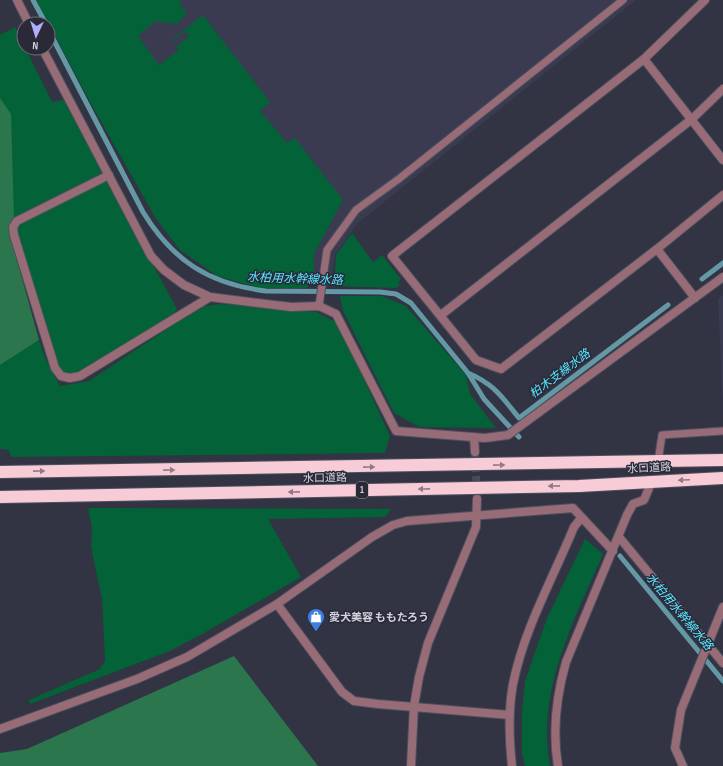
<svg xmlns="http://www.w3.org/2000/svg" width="723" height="766" font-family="'Sofia Sans Condensed','Noto Sans JP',sans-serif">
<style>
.built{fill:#3a3b51}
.green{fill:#036237}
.forest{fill:#2b764c}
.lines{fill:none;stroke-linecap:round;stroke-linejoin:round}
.stream{stroke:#6498a4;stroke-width:5}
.street-tunnel{stroke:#4a4b5a;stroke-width:8;stroke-dasharray:8 4;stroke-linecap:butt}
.lane-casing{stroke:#4f505f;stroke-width:9}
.street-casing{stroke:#4f505f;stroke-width:10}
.highway-casing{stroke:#4f505f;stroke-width:14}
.lane{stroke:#976c77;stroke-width:7}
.street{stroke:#976c77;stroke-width:8}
.highway{stroke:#f7ccd7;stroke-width:12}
.oneway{fill:#907a88}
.labels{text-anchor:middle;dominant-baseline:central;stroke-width:3;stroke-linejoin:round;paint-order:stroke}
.shield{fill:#292938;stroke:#9fa0ac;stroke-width:1}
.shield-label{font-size:10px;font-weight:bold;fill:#d2d3dd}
.street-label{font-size:11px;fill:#d2d3dd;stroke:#292938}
.poi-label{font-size:11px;font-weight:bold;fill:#d2d3dd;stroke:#292938;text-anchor:start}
.water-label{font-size:12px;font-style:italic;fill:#58e6fe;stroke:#292938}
</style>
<rect width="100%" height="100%" fill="#323343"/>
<path class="built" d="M41 0H636L357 224 335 255 331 285H259Z
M723 295V405L718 299Z"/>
<path class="green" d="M36 0H181L180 5 187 13 177 24 156 21 138 36 159 65 179 50 176 47 189 36 185 31 173 40 172 39 203 15 270 102 260 111 287 143 295 138 343 200 314 254V276L307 288H260L217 276 180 250 156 219 90 102Z
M15 27 52 102 64 100 103 174 15 220 6 193 0 102V35Z
M106 179 177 309 172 316 80 374H61L57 367 15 227 19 223Z
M352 233 373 262 382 255 401 279 398 282 400 285 396 288 334 286 336 255Z
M340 296H382L406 306 466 375 470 394 496 428 419 427 394 413 343 311Z
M219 304 316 312 338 323 390 436 385 453 11 457 9 450 0 449V365L39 340 46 360 60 386 89 381 200 307Z
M88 508 391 509 385 517 268 519 301 577 204 633 170 651 30 704 29 700 100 669 105 661 102 599 91 547 92 530Z
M585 539 603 554C574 621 536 691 550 766H525L522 753V711L525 681 547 618Z"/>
<path class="forest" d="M0 98 11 114 14 220 10 235 39 340 0 365Z
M234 656 318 766H0V753L27 749Z"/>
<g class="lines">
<path class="stream" d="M33 0 46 24
M48 29 143 212C173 261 209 284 266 291L380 292 396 294 411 303 468 373 484 399 519 437
M702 279 723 263
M468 373C494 384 502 397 519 418L668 305
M620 556 723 681"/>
<path class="street-tunnel" d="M475 452 477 499"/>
<defs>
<path id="lane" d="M319 306 327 250 356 210 400 178 623 0
M658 462 662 435 723 431"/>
<path id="street" d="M17 0 29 24
M42 48 151 256 164 270 184 285 210 297 291 307 319 306 336 314 396 431 485 438 508 435 723 277
M644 59 723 160
M109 175 17 221 13 227 14 235 55 368 61 376 70 378 80 376 210 297
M657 249 723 195
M695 298 657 249 501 369 476 360 392 256 644 59 705 0
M441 315 692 119 723 89
M474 437 475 452
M619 537 723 663
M277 604 342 692 354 701 378 704 510 715
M0 729 137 679 187 657 277 604 372 537 393 525 407 521 573 508 613 551
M411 766 414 706 419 677 428 643 476 527 477 499
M512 766C509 739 508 711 513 684 524 629 553 578 574 527L581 518
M558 766C552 730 556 697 566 662L627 515 633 504 644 500 652 481
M683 766 675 748 681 710 723 607"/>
<path id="highway" d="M0 472 723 460
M0 497 579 486 723 478"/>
</defs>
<use href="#lane" class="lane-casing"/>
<use href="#street" class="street-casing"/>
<use href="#highway" class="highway-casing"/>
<use href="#lane" class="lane"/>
<use href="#street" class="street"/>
<use href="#highway" class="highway"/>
</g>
<defs><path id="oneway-solid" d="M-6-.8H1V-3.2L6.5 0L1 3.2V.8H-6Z"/></defs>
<g class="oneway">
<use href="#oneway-solid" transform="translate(499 465) rotate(-1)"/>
<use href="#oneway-solid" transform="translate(369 467) rotate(-1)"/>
<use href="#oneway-solid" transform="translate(169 470) rotate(-1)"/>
<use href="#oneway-solid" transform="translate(39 471) rotate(-1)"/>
<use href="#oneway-solid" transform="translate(684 480) rotate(178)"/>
<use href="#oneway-solid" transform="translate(554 486) rotate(179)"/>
<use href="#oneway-solid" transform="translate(424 489) rotate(179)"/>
<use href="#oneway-solid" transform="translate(294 492) rotate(179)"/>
</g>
<defs>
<symbol id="shop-pin" viewBox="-11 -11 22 30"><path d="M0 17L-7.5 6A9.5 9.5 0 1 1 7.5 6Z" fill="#3f7fe0" stroke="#292938"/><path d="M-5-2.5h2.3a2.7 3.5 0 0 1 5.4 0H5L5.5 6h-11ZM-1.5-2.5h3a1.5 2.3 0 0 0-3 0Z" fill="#fff"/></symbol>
</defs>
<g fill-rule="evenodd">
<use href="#shop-pin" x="306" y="607" width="20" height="27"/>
</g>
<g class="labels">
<rect class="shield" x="356" y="482" width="12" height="16" rx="3"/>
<g class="shield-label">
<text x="362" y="490">1</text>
</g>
<g class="street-label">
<text transform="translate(649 468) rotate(-3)">水口道路</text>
<text transform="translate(325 478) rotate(-1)">水口道路</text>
</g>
<g class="poi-label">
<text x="329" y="617">愛犬美容 ももたろう</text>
</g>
<g class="water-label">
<text transform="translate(295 279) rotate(2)">水柏用水幹線水路</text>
<text transform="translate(560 374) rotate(-37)">柏木支線水路</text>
<text transform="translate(679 612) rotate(50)">水柏用水幹線水路</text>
</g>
</g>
<g transform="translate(36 36) rotate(184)"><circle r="19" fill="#292938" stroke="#6d6d7a"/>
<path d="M0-3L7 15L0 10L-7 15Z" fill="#aeaefa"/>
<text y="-6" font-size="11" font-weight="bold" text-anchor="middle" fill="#d2d3dd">N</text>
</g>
</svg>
